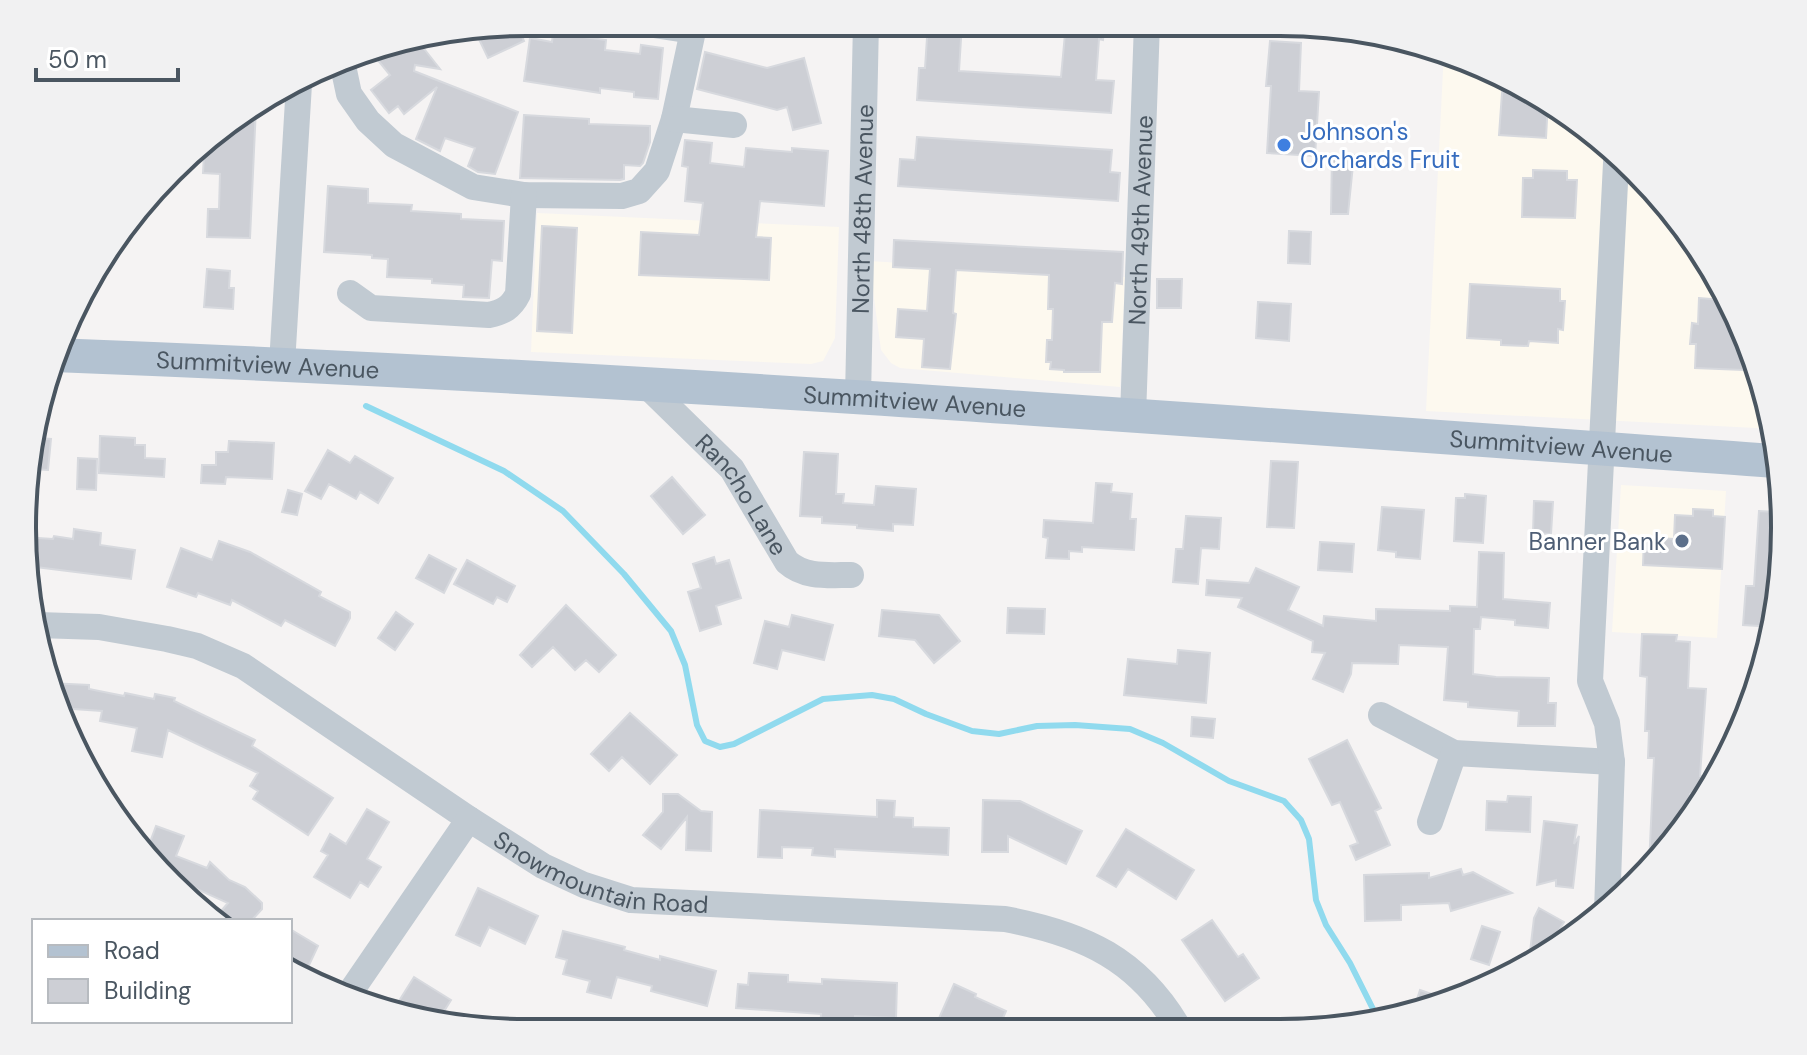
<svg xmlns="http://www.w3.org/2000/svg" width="1807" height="1055" font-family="'DM Sans',sans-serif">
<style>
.commercial{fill:#fdf9ef}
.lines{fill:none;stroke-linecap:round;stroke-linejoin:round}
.stream{stroke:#90daee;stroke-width:6}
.building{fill:#cdcfd5;stroke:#d7d9de;stroke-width:2}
.minor{stroke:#c1cad2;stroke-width:26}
.major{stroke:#b3c2d1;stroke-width:34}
.shop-dot{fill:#3f7fe0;stroke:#fff;stroke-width:3}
.service-dot{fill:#5c6f8a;stroke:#fff;stroke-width:3}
.labels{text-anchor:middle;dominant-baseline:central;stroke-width:6;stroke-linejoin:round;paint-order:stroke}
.shop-label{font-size:24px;fill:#366cbe;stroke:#fff;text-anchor:start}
.street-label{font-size:24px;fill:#4a5661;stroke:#fff}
.service-label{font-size:24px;fill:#4e5e75;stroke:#fff;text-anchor:end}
.rim{fill:none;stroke:#4a5661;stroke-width:4}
</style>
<rect width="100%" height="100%" fill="#f5f3f3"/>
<path class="commercial" d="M1444 50 1561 107 1700 247 1775 429 1426 411Z
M537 213 839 227 835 338 823 361 811 364 531 352Z
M869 261 1125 277 1120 387 900 368 891 363 881 350Z
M1621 485 1726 491 1717 638 1612 632Z"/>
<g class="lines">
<path class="stream" d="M366 406 504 471 563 511 624 574 671 631 685 665 697 725 705 741 720 747 734 744 823 699 872 695 894 699 926 714 972 731 999 734 1037 726 1075 725 1130 729 1163 743 1229 781 1284 801 1301 820 1309 839 1316 900 1326 925 1350 963 1379 1021"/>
</g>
<path class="building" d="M928 23H962L959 71 1061 77 1066 23H1105L1103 40 1099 39 1096 80 1114 81 1111 113 917 100 919 68H925Z
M516 24 524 41 488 58 475 31Z
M553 33 606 40 605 50 640 54 641 45 663 48 658 99 634 97V92L600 88V93L524 81 530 38 552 42Z
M418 41 440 69 415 65 414 71 518 112 495 174 478 172 468 166 475 148 445 138 440 151 416 139 437 87 404 114 398 106 389 113 371 90 390 75 368 48Z
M1270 41 1301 43 1299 91 1319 92 1315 156 1267 153 1271 86H1266Z
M705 52 767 68 804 58 821 123 793 130 787 107 777 110 697 89Z
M1503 79 1548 101 1546 138 1499 135Z
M256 107 250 238 207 237 208 209H219L220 174 203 173 204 154 195 153 220 126Z
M524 115 589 119V124L650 126V142L643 163 640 166 624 165V179L620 180 520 178Z
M917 137 1112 150 1110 172 1120 173 1118 201 898 186 900 159 915 160Z
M685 140 712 143 710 163 744 167 746 148 792 152V148L828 151 824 206 760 201 756 237 771 238 769 280 639 275 641 232 699 235 703 203 685 201 688 167 682 166Z
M1332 154 1354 155 1348 214H1331Z
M1533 170 1567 171V180H1577L1575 218 1522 217 1523 178H1533Z
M328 186 368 189V203L412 205 411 211 461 214V219L504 221 502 261 492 260 489 298 463 297 464 285 432 283V279L387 277 388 259 372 258V255L324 252Z
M542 226 577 228 572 333 537 331Z
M1289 231 1311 232 1310 264 1288 263Z
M894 240 1123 252 1122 284 1115 283 1112 322H1102L1100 372H1064V370L1050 369 1051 362H1046L1047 340H1052L1053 309H1048L1049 275 956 270 953 313 956 314 950 369 922 367 924 339 896 337 898 309 927 311 930 269 893 267Z
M207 269 230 271 229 288H234L233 309 204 307Z
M1157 279H1182L1181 308H1157Z
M1470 284 1560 289V301H1565L1563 330 1558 329V343L1529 341 1528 346 1501 345V340L1467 338Z
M1699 298 1722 300 1747 361H1743V370L1695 368 1696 344H1690L1692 323 1698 324Z
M1258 302 1291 304 1289 341 1256 338Z
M100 436 135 438V445H145V458L165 459 164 477 99 473Z
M37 438 51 439 48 470 32 469Z
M229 441 274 443 272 479 226 477 225 484 201 483 202 465H216V452H228Z
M328 450 350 463 355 456 393 478 378 503 360 492 356 499 329 484 321 499 305 491Z
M804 452 838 454 836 494H844L843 503 874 505 876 486 916 489 913 525 893 524V531L857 528V525L822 523V517L800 516Z
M78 458 97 459 96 490 77 489Z
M1271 461 1298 462 1294 528 1267 527Z
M672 477 705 515 683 534 651 496Z
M1096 483 1112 484 1111 492 1132 494 1130 519H1136L1134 550 1082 547V552L1069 551V559L1046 558 1048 538 1043 537 1044 520 1093 523Z
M288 490 302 494 297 515 282 512Z
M1465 494 1486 496 1483 543 1454 541 1456 498H1465Z
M1534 501 1553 502 1551 534 1533 533Z
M1382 507 1424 510 1420 559 1396 557V552L1378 550Z
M1693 509 1713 510V516L1725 517 1722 569 1643 565 1644 537 1674 539 1675 515 1693 516Z
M1759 511 1775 512V627L1743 625 1746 586H1754Z
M1186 516 1221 518 1219 549 1201 548 1198 584 1173 582 1176 549H1183Z
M74 529 101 533 100 545 135 550 131 579 28 566 24 537 53 539 54 536 73 539Z
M219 541 250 552 321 592 319 596 350 612V618L335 646 285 620 281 626 232 600 230 605 198 593 196 597 167 587 181 548 212 560Z
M1320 542 1354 544 1352 572 1318 570Z
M1479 552 1504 553 1503 599 1550 603 1548 628 1515 625V620L1481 617 1480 629H1474L1473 674 1496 677 1549 678 1548 703H1556L1555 726H1518L1519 711 1468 707V702L1444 700 1448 647 1399 645 1398 664 1352 663 1351 674 1343 692 1313 679 1325 653 1312 652 1313 641 1238 607 1242 598 1206 595 1207 580 1249 583 1256 568 1299 587 1288 610 1323 626 1324 616 1376 621V609L1450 611V606L1477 607Z
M429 555 456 569 444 593 416 578Z
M714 557 716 564 729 560 741 598 716 606 721 624 700 631 688 592 701 588 693 564Z
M467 560 515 586 507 602 497 597 493 604 454 584Z
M566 605 616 655 599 672 586 660 575 670 553 647 532 667 520 655Z
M1008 608 1045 609 1044 634 1007 633Z
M882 610 939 615 960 641 934 663 915 640 879 636Z
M396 612 413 624 395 650 378 638Z
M792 615 833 625 824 660 782 650 777 669 754 663 765 621 789 627Z
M1642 634 1677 635 1676 641 1690 642 1688 688 1706 689 1700 776H1708V789L1706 794H1690L1688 822 1649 866 1654 758H1648L1649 731H1645L1647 677 1640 676Z
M1178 650 1210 653 1206 703 1124 695 1128 659 1177 664Z
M48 683 89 685V689L124 696 125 693 154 699 155 694 175 698 174 701 255 740 252 746 333 798 308 835 253 799 258 791 250 786 258 773 168 730 162 757 132 751 137 728 100 721 102 711 59 708Z
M630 713 677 755 650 784 622 757 609 771 591 754Z
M1192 717 1215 719 1213 738 1191 736Z
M1347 740 1381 808 1375 811 1390 845 1356 860 1350 846 1358 843 1340 802 1332 805 1309 759Z
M663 794H678L701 811 712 812 711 851 686 850 687 817 661 849 643 835 663 812Z
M1508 796 1531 797 1530 832 1486 830 1487 801 1507 802Z
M877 800 895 801 894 817 913 818V827L949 828 948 855 835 849V857L812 855 813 848 782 847V858L758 857 760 810 877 817Z
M983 800 1020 801 1082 831 1066 864 1008 836V852H982Z
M367 809 389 822 367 859 381 867 368 887 360 882 350 898 314 877 328 855 321 851 330 834 346 844Z
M1544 821 1577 825 1574 844 1579 836 1573 888 1556 886V880L1537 885Z
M156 826 184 836 176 856 207 868 210 862 229 880 245 887 262 903V909L251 921H218L215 918 228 903 186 884 184 889 146 853Z
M1126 829 1194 870 1176 899 1128 869 1116 887 1097 876Z
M1461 869 1463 875 1473 872 1512 893 1451 911 1449 903 1401 905V920L1365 921 1364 875 1429 873V878Z
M478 888 538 916 525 944 489 927 480 946 456 935Z
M1539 908 1564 922 1542 958 1530 952 1534 918Z
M1212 920 1238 957 1243 954 1259 978 1225 1001 1182 940Z
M1482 926 1500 932 1489 965 1471 959Z
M290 929 318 946 304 976 290 969Z
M563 931 625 947 624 950 660 960V956L716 971 707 1006 651 991 652 986 617 977 611 998 587 992 590 981 563 974 567 960 556 957Z
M749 973 788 975V982L822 984V979L897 983 896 1018 855 1016 854 1032H820L821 1014 736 1008 738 984 748 985Z
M414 977 451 1000 438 1021 392 1012Z
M954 984 976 994 975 997 1006 1011 1003 1018 1033 1032H933Z
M1420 990 1449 1000 1412 1015Z"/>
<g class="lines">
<g class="minor">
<path d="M634 22 693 31"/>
<path d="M342 61 349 94 368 121 394 145 473 187 524 195 622 196 639 191 657 171 674 119 693 31 702 22"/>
<path d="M674 119 734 125"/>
<path d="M350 293 371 308 489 315C503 312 511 308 518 294L524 195"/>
<path d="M282 364 299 84"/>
<path id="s1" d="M645 384 732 469 787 562C805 578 828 575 851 575"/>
<path id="s2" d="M858 397 866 22"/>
<path id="s3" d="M1133 416 1147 23"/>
<path id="s4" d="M38 625 99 627 167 639 197 646 243 666 469 819 543 866 584 885 631 900 1005 919C1084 934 1140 959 1181 1032"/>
<path d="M1381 715 1454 753 1612 762"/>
<path d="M1430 822 1454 753"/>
<path d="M1607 912 1612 762 1607 723 1590 681 1616 163"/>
<path d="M347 997 469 819"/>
</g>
<path class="major" id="s5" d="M54 355C628 377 1202 420 1775 461"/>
</g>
<circle class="shop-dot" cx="1284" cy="145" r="8"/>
<circle class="service-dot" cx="1682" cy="541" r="8"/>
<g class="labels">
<g class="shop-label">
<text x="1300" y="131">Johnson's<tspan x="1300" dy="28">Orchards Fruit</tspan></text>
</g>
<g class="street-label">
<text stroke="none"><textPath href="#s2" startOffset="188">North 48th Avenue</textPath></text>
<text stroke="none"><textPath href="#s3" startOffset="196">North 49th Avenue</textPath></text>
<text stroke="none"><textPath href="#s5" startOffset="214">Summitview Avenue</textPath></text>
<text stroke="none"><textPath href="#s5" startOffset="862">Summitview Avenue</textPath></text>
<text stroke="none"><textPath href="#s5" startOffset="1510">Summitview Avenue</textPath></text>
<text stroke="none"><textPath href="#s1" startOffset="148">Rancho Lane</textPath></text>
<text stroke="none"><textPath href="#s4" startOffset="630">Snowmountain Road</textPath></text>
</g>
<g class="service-label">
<text x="1666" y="541">Banner Bank</text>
</g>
</g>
<path d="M0 0H1807V1055H0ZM527 36H1280A491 491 0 0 1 1771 527V528A491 491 0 0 1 1280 1019H527A491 491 0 0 1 36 528V527A491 491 0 0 1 527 36Z" fill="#f1f1f2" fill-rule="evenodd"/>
<path class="rim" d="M527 36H1280A491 491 0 0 1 1771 527V528A491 491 0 0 1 1280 1019H527A491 491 0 0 1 36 528V527A491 491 0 0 1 527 36Z"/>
<rect x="32" y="919" width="260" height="104" fill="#ffffff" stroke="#b7bbc0" stroke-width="2"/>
<rect x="48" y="945" width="40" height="12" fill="#b3c2d1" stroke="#b7bbc0" stroke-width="2"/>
<text x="104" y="959" font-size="24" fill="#4a5661">Road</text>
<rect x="48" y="979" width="40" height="24" fill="#cdcfd5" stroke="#b7bbc0" stroke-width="2"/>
<text x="104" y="999" font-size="24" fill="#4a5661">Building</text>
<path d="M36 68v12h142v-12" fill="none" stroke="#4a5661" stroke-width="4"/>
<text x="48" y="68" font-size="24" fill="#4a5661" stroke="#ffffff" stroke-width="6" paint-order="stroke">50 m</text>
</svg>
